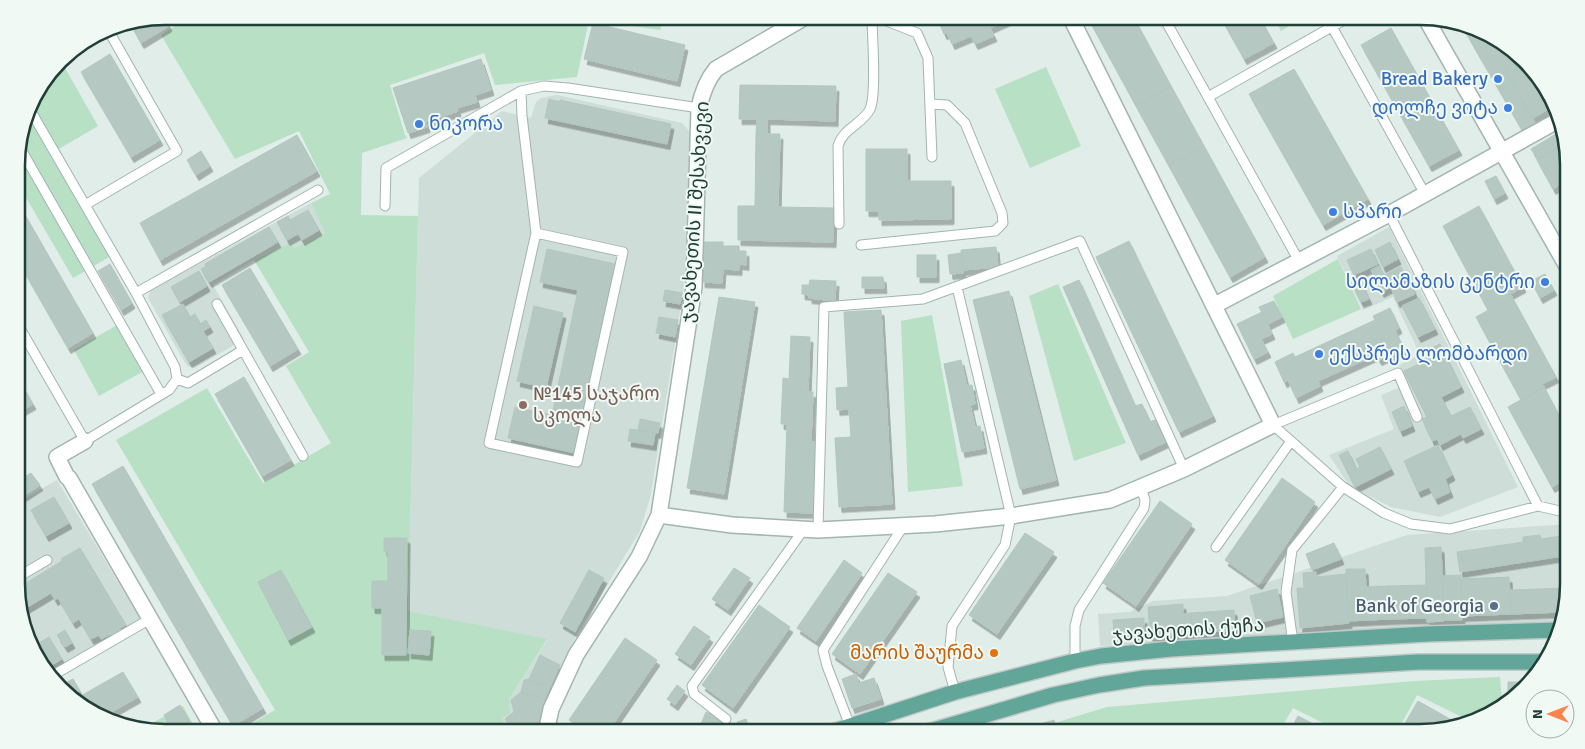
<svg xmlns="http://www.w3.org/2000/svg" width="1585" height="749" font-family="Signika,'Noto Sans Georgian',sans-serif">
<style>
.built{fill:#ceddd7}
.green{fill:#b7e0c5}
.building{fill:#b5c8c1;stroke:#b2c7c0;filter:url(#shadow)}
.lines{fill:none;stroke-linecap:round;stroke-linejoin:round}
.service-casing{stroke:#a2b5b0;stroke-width:11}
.minor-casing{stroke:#a2b5b0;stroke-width:18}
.tertiary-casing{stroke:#a2b5b0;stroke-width:18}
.primary-casing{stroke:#c0c9c7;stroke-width:18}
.service{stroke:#fff;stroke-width:9}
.minor{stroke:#fff;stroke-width:15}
.tertiary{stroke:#fff;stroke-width:15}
.primary{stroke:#61a699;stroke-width:15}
.shop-dot{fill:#3f7fe0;stroke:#f1f9f5;stroke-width:2}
.education-dot{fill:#8d6e63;stroke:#f1f9f5;stroke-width:2}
.service-dot{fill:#5c6f8a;stroke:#f1f9f5;stroke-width:2}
.food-dot{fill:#e8710a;stroke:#f1f9f5;stroke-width:2}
.labels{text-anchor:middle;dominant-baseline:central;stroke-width:4;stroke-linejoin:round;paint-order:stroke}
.shop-label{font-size:19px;fill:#366cbe;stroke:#f1f9f5;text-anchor:end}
.street-label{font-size:19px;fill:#1f3f38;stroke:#f1f9f5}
.education-label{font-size:19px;fill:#785e54;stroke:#f1f9f5;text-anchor:start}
.service-label{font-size:19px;fill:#4e5e75;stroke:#f1f9f5;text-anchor:end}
.food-label{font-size:19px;fill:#c56008;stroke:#f1f9f5;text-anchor:end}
.rim{fill:none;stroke:#1f3f38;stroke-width:2.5}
</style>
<defs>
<filter id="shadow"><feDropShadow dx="3" dy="5.5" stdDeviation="0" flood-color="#0004"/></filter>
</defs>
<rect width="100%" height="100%" fill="#e0ede8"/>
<path class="built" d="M557 95 682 123 690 132 694 146 684 286 651 494 640 531 577 634 549 690 538 733H506L502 717 509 699 547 640 408 611 419 178 502 111 531 118 536 102 541 98Z
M311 203 325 233 296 249 290 243 254 260 213 285 244 339 195 368 187 366 148 298 151 290Z
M1389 227 1518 487 1440 517 1391 507 1350 487 1329 455 1394 429 1381 395 1408 384 1399 365 1420 355 1393 297 1363 310 1337 256Z
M57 480 142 622 47 675 18 604 17 503Z
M1569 524V584L1561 623 1376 629 1100 646 1098 614 1129 612 1153 601 1227 596 1407 535Z"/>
<path class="green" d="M180 16H665L660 30 589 20 577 77 495 85 484 53 390 85 405 135 407 138 362 153 361 215 418 216 408 611 547 639 509 699 510 714 502 717 506 733H236L275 710 116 440 207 388 263 483 331 443 286 366 309 352 254 260 290 243 296 248 325 233 311 203 330 194 299 131 235 159 161 35 183 21Z
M1273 16H1306L1281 31Z
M61 61 98 126 52 153 111 256 73 278 17 182V155L31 99Z
M1046 67 1081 146 1030 168 995 89Z
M1338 259 1361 309 1293 339 1273 296Z
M1058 284 1126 443 1074 461 1029 296Z
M932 315 963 486 908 492 901 321Z
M119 324 144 371 99 396 74 350Z
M1500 677 1502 702 1506 704 1503 708 1468 720 1417 695 1397 732H1341L1293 708 1279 732 1169 733 1162 729 1159 733H1022L1107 707 1414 681Z
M183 706 198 733H165L143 728Z"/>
<path class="building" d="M164 16 169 26 141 43 130 23Z
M936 16H1007L1008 20 990 28 994 36 975 44 971 36 952 44 947 33 944 34Z
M1087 16H1133L1171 86 1136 106Z
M1220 16H1259L1274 43 1244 59Z
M593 23 685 45 677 81 584 59Z
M1461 24 1477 28 1482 32 1490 45 1477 52Z
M1391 28 1459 150 1429 166 1361 45Z
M1482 32 1495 42 1490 45Z
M1495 42 1512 54 1500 61 1512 83 1499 90 1477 52Z
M110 54 160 140 131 157 81 72Z
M1512 54 1533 71 1512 83 1500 61Z
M481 59 491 90 475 95 477 102 457 108 458 111 426 122 427 127 408 133 393 88Z
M1294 69 1368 199 1323 225 1249 94Z
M1533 71 1538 75 1552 107 1533 118 1512 83Z
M1512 83 1535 123 1522 130 1499 90Z
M740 85 836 86 835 121 767 119V134H756L757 119H739Z
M1171 86 1204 146 1169 166 1136 106Z
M549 99 560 102V100L671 124 667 144 545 118Z
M1561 131 1566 141 1538 160 1531 149Z
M756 134H780L778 207 834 208 833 242 738 240V206H755Z
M297 135 317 171 160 260 140 223Z
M1566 141 1568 146 1567 180 1550 152Z
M1204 146 1265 257 1230 277 1169 166Z
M866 149H907V181H951V219L879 220V211H866Z
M201 151 210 166 196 175 187 160Z
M1550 152 1567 180 1553 189 1537 160Z
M1496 176 1505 193 1494 199 1485 181Z
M17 201 93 333 68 348 17 259Z
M1479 206 1523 287 1510 294 1512 297 1488 310 1443 226Z
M308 210 319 230 302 240 290 220Z
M288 216 298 234 287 240 277 222Z
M269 227 278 242 209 282 201 269 206 266 205 264Z
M1129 241 1213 416 1179 432 1096 257Z
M703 242H723V246H739V251H746V265L739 264V270L723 269 722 283 702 282Z
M1390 242 1398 259 1383 267 1375 250Z
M996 247 998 267 963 270 961 250Z
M547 249 615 264 575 453 508 438 515 407 552 415 578 290 540 282Z
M1371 249 1378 264 1354 275 1347 260Z
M961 253 963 273 950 274 948 255Z
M917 255H936V277H917Z
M110 264 132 303 121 310 98 271Z
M1379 266 1384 275 1401 267 1407 279 1381 292 1371 270Z
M250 268 298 349 270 366 222 285Z
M199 271 207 286 180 302 171 287Z
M1545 274 1554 290 1540 298 1531 281Z
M862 277H883L884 288H862Z
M810 280 836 281 835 301 809 298V295L802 294V285H809Z
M1079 280 1135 406 1142 404 1150 422 1157 419 1166 442 1138 455 1063 287Z
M1410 282 1415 294 1397 302 1392 290Z
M1362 284 1369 299 1361 302 1354 288Z
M665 290 682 293 680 304 663 301Z
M1009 291 1056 480 1020 489 973 300Z
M719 297 755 302 724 494 687 488Z
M1512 297 1556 377 1542 384 1544 387 1521 400 1476 317Z
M1419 298 1435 329 1418 337 1402 306Z
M1274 301 1282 317 1268 324 1259 307Z
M183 304 190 317 195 314 200 324 206 320 210 327 203 331 213 348 189 362 162 315Z
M534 306 563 313 546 388 517 381Z
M1390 308 1399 328 1395 330 1403 349 1379 360 1376 355 1318 381 1320 386 1296 398 1288 380 1284 382 1275 362 1293 353 1295 357 1375 320 1373 316Z
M881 310 892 504 839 507 835 438 851 437 849 409 837 410 836 388 848 387 844 312Z
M1262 312 1272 334 1261 339 1268 352 1254 359 1237 324Z
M659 317 678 320 675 337 656 333Z
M791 336 810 337 808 392H813L811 442H817L814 513 784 512 787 424H781L783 378 789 379Z
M1440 344 1461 387 1441 397 1451 416 1470 407 1481 429 1463 438 1461 434 1440 445 1437 439 1432 441 1422 419 1427 417 1404 371 1425 361 1421 353Z
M961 360 967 386 972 385 975 404 970 405 975 427 980 426 984 448 962 452 944 364Z
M17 376 33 404 17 413Z
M244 377 291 460 262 476 215 394Z
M1544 387 1568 432V478L1552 487 1508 407Z
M1404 406 1412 426 1400 431 1392 412Z
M640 419 660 423 658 433 638 430Z
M630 429 655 433 653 445 628 441Z
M1438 445 1452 475 1445 479 1450 492 1435 499 1429 487 1418 492 1404 461Z
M1380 447 1391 469 1355 487 1348 473 1360 467 1356 459Z
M1348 451 1356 469 1348 473 1339 455Z
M123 466 263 708 233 726 92 484Z
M17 472 22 479 31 473 40 485 17 500Z
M1282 478 1315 502 1259 584 1225 560Z
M54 497 69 523 46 536 31 510Z
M1160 501 1192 524 1136 606 1103 583Z
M1025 533 1054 552 997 634 969 615Z
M1540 535 1541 539 1569 535V555L1460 572 1457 552 1523 542V537Z
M384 538H407L406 655H382V608H372V581H388V551H384Z
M1334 543 1341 559 1312 570 1306 554Z
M1441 547 1444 621 1427 622 1425 548Z
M80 548 126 625 120 628 122 631 112 637 111 634 101 639 99 635 91 639 79 619 73 623 58 598 55 600 51 593 21 611 18 604V588L62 561 61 559Z
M844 560 862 573 816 641 797 628Z
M734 568 750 578 728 610 712 599Z
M1346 569H1365L1366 587 1388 586 1389 619 1348 621Z
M281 570 312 627 288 640 258 582Z
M589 570 604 578 575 632 560 623Z
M1316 572V577L1346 574 1349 623 1300 628 1297 588H1304L1303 573Z
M888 573 917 592 860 674 832 654Z
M1461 575 1462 620H1444L1442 576Z
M1509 577 1511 614 1462 616 1461 579Z
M1426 585 1427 618 1389 619 1388 586Z
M1568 588 1563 612 1511 614 1510 590Z
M1277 589 1283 617 1257 623 1250 596Z
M1183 604V614L1191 613 1192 633 1150 636 1148 607Z
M759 605 790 627 733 708 702 685Z
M1234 610 1235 630 1192 633 1191 613Z
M1144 618V634L1114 635 1113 620Z
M694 626 710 637 691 665 675 654Z
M65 630 72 643 65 647 57 635Z
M410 630 431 631 429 655 408 653Z
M49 637 62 659 52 665 39 643Z
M625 638 657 660 607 733H587L569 720Z
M540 655 560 665 549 689 529 679Z
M123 672 138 697 103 717 77 698Z
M856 674 859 683 874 678 881 699 852 708 842 679Z
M73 679 80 691 73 695 61 685Z
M529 679 549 689 545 699 521 692 524 680Z
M1508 682H1524L1509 700H1508Z
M677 685 685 691 675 705 667 699Z
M521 692 545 699 535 733 510 727 505 719 514 712 511 700Z
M1418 701 1457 723 1430 732H1400Z
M180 705 196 733H174L164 715Z
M706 712 728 722 723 733 701 724Z
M1298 716 1329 732H1289Z
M746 719 751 733H735L740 731 737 722Z
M1054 720 1057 728 1043 733 1040 724Z
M1035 726 1037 733H1008Z
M510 727 531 733H507Z"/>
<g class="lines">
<defs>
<path id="service" d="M874 16 917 33 928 58 932 157
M1163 16 1299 261
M1326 16 1425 194
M521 91 522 116 536 233 489 443 577 462 623 252 536 233
M1208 97 1351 16
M19 146 161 394
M85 205 177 151 107 28
M385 206 386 168 521 91 544 86 568 88 699 108
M1389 214 1538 506
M839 224 838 146C843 128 863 124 870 109 877 94 872 35 872 16
M861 245 995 231 1003 223 1002 213 965 123 947 105 930 104
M136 293 318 190
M217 304 303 456
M17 323 85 441 169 390 177 379 175 367 136 293 29 108
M177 379 188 383 243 350
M1417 417 1398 373 1273 425 1343 487 1384 513 1411 524 1450 529 1538 506 1569 513
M818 530 824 307 923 299 1080 241 1184 469
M1216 547 1291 441
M18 577 47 560
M1293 643 1286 592 1292 550 1343 487
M1075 661V626L1079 610 1144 508 1145 500 1141 488
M50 677 150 619
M955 692 948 667 952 626 1005 545 1011 516 957 287
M726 719 694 694 692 686 804 529
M850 726 827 666 823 650 904 525"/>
<path id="minor" d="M1215 305 1389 214 1557 121
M85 441 57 457 67 477 69 478 216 733
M659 515 732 525 818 530 935 524 1011 516 1110 500 1184 469 1273 425 1070 16
M546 733 551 709 576 655 639 557 659 515 694 287 699 108C702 93 706 81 716 69L807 16"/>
<path id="tertiary" d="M1425 17 1568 268"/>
<path id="primary" d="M829 733 955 692 1075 661 1101 656 1171 649 1427 634 1560 630
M924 733 1053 695 1099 685 1144 678 1418 662H1541"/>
</defs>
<use href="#service" class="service-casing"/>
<use href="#minor" class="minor-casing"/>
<use href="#tertiary" class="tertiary-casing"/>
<use href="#primary" class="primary-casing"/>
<use href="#service" class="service"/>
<use href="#minor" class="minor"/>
<use href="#tertiary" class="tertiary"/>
<use href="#primary" class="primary"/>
</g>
<g class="shop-dot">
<circle cx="1498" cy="79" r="5"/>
<circle cx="1508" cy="108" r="5"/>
<circle cx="419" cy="124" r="5"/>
<circle cx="1333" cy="212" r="5"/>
<circle cx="1545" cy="282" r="5"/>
<circle cx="1319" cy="354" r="5"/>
</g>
<circle class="education-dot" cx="523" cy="405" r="5"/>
<circle class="service-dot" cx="1494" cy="606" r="5"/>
<circle class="food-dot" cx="994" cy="653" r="5"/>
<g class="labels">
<g class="shop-label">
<text x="1488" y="79">Bread Bakery</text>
<text x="1498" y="108">დოლჩე ვიტა</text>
<text x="429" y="124" text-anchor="start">ნიკორა</text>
<text x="1343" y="212" text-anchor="start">სპარი</text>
<text x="1535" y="282">სილამაზის ცენტრი</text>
<text x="1329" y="354" text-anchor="start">ექსპრეს ლომბარდი</text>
</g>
<g class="street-label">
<text transform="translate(695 212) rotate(-86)">ჯავახეთის II შესახვევი</text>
<text transform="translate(1188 630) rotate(-4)">ჯავახეთის ქუჩა</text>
</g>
<g class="education-label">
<text x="533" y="394">№145 საჯარო<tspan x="533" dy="22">სკოლა</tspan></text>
</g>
<g class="service-label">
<text x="1484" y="606">Bank of Georgia</text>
</g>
<g class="food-label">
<text x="984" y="653">მარის შაურმა</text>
</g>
</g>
<path d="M0 0H1585V749H0ZM165 25H1420A140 140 0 0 1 1560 165V584A140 140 0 0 1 1420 724H165A140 140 0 0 1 25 584V165A140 140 0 0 1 165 25Z" fill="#f1f9f5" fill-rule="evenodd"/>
<path class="rim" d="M165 25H1420A140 140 0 0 1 1560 165V584A140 140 0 0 1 1420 724H165A140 140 0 0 1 25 584V165A140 140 0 0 1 165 25Z"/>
<g transform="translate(1550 714) rotate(270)"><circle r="24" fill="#f1f9f5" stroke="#9dafa9"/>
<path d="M0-4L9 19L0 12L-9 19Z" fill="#fe844d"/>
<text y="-8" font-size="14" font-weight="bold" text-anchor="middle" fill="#1f3f38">N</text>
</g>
</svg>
